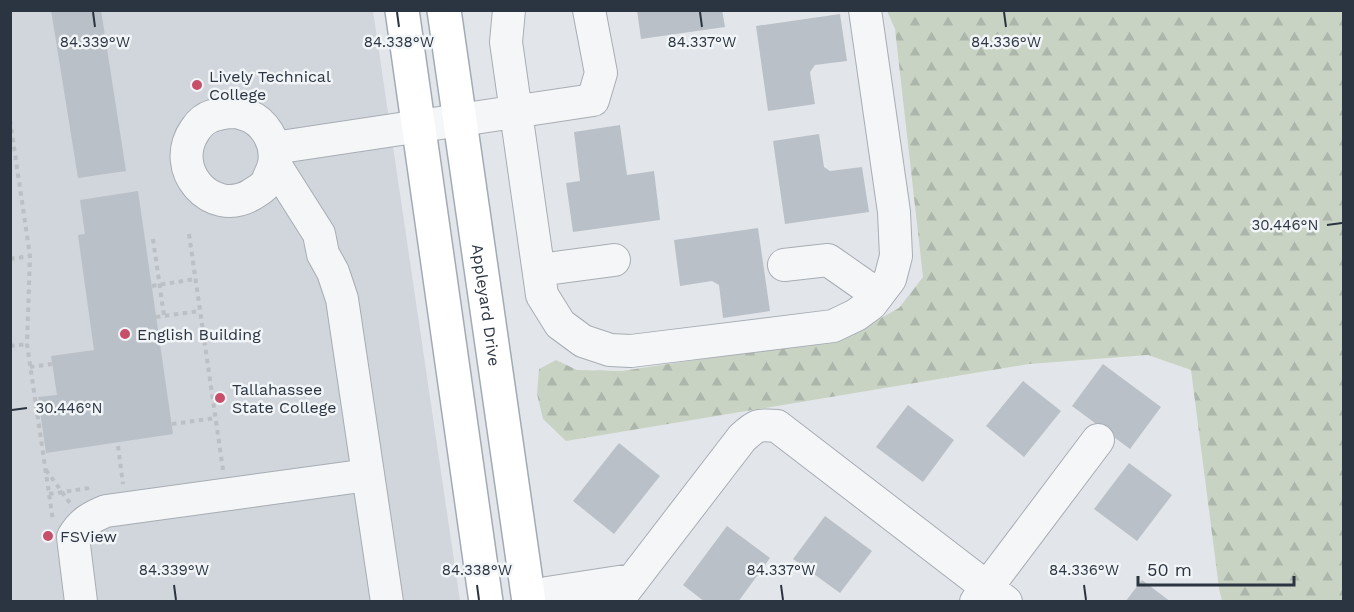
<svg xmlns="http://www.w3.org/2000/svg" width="1354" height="612" font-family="'Work Sans',sans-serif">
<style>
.built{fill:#d1d5dc}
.forest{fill:url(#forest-firs)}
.building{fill:#bac0c7}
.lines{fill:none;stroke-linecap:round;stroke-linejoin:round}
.minor-casing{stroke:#a7adb4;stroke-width:34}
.major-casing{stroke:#a2abb5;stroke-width:36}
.path{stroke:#bcc0c5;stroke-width:4;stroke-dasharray:4.5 4.5;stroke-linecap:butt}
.minor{stroke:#f5f6f8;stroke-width:32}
.major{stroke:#fff;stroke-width:33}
.ticks{fill:none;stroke:#2b3541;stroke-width:2}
.poi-dot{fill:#c84f6a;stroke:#f2f5f7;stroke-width:2}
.labels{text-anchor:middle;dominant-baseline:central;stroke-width:5;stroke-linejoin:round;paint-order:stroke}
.poi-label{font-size:16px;fill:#2b3541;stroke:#f2f5f7;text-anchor:start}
.street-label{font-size:16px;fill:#2b3541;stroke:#f2f5f7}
.ticks-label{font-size:15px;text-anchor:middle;fill:#2b3541;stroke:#f2f5f7;stroke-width:5;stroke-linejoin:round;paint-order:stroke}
</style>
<defs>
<pattern id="forest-firs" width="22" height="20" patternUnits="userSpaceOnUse" patternTransform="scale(1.5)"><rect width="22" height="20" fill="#c9d3c4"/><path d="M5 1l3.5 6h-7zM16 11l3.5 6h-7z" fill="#adb6aa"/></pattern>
</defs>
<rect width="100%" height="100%" fill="#e2e6ea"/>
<path class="built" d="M10 11H373L460 601H11Z"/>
<path class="forest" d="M887 11H1343V601H1222L1219 588 1191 370 1148 355 1029 364 566 441 543 419 537 394 539 369 556 360 577 370 622 371 847 337 899 308 923 277 895 29Z"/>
<path class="building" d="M51 10H101L126 171 78 178Z
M637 10H722L725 27 641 39Z
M840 14 847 61 815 65 810 72 815 104 768 111 756 26Z
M620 125 627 175 654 171 660 220 573 232 566 183 580 181 574 132Z
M819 134 824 167 830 171 862 167 869 212 785 224 773 141Z
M138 191 173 434 46 453 38 397 57 395 51 356 94 350 78 235 85 234 80 200Z
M758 228 770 311 723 318 719 285 712 281 680 286 674 240Z
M1103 364 1161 407 1130 449 1072 406Z
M1023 381 1061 411 1024 457 986 426Z
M908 405 954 440 923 482 876 447Z
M619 443 660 476 614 534 573 501Z
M1129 463 1172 495 1137 541 1094 509Z
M825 516 872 551 840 593 793 559Z
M727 526 770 558 738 602H705L683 585Z
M1142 580 1171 602H1125Z"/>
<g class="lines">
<defs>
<path id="minor" d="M509 10 506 42 542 295 560 324 583 341 610 350 631 351 833 326 856 315 871 304 890 279 896 256 894 212 865 10
M230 112C234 112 239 112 243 114 264 119 278 143 274 164 273 168 271 173 269 177 266 187 260 189 251 195 211 218 168 169 195 130 199 124 205 118 212 116 217 114 224 113 230 112Z
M274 148 593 100 601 73 589 10
M274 163 319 234 323 254 333 272 342 299 387 602
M784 265 828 260 878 295
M539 270 614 260
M81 602 73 537C81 523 91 517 106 511L368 475
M539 602 547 593 632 580
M616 602 742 438C756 425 758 424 777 426L1006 602
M976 602 1098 440"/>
<g id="major">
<path d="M402 10 486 602"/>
<path id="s1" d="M444 10 529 602"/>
</g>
</defs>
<use href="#minor" class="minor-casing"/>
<use href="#major" class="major-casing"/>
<path class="path" d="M10 120 30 256 27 344 53 521
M189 234 223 470
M153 239 164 316
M10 259 30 256
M152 286 195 279
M156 317 200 311
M10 346 27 344
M30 367 52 364
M172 424 216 418
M118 446 123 484
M46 470 70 503
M49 494 90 488"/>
<use href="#minor" class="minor"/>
<use href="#major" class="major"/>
</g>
<path class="ticks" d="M93 12 95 27M397 12 399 27M700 12 702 27M1004 12 1006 27M1327 225 1342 223M12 410 27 408M174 585 176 600M477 585 479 600M781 585 783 600M1084 585 1086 600"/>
<g class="poi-dot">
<circle cx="197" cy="85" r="6"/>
<circle cx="125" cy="334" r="6"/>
<circle cx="220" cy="398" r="6"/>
<circle cx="48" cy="536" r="6"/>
</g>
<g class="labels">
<g class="poi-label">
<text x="209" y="76">Lively Technical<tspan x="209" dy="18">College</tspan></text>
<text x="137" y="334">English Building</text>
<text x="232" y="389">Tallahassee<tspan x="232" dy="18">State College</tspan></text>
<text x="60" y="536">FSView</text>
</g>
<g class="street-label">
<text stroke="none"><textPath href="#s1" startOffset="298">Appleyard Drive</textPath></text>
</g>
</g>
<g class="ticks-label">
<text x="95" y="47">84.339°W</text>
<text x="399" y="47">84.338°W</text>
<text x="702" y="47">84.337°W</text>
<text x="1006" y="47">84.336°W</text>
<text x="1285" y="230">30.446°N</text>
<text x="69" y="413">30.446°N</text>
<text x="174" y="575">84.339°W</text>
<text x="477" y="575">84.338°W</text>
<text x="781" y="575">84.337°W</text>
<text x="1084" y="575">84.336°W</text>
</g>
<rect width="1354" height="612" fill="none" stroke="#2b3541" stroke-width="24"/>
<path d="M1138 576v9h156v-9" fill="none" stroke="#2b3541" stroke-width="3"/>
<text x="1147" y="576" font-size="18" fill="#2b3541" stroke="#f2f5f7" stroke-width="4.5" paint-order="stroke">50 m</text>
</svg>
